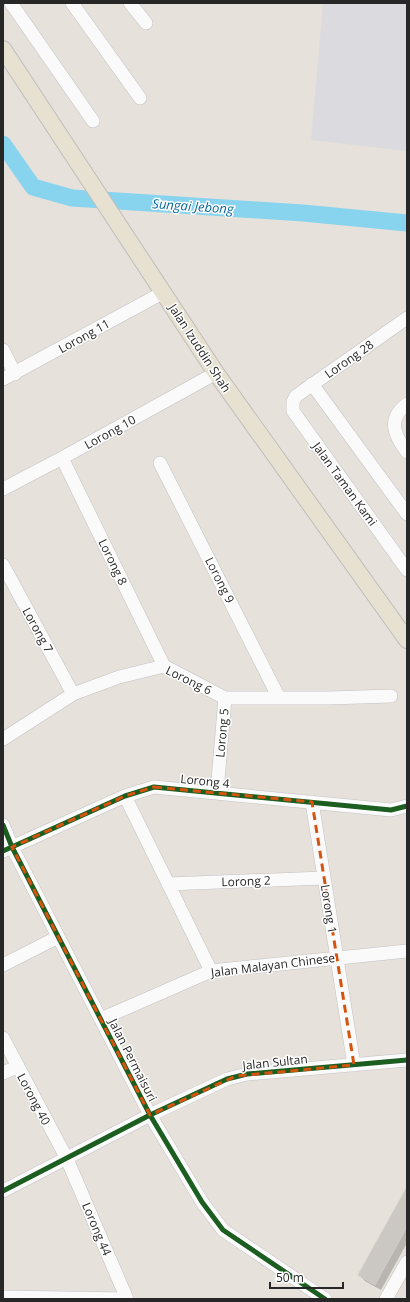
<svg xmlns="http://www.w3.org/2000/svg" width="410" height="1302" font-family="'Open Sans',sans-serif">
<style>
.airport{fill:#dbdadf}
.shadow{fill:#0003}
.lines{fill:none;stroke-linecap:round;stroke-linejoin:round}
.river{stroke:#88d4ef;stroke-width:17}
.building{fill:#cbc7c3;stroke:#d1cdc8}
.minor-casing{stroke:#c3c1c2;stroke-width:14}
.major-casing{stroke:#bfbdbb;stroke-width:18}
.minor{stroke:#fbfafa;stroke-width:13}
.major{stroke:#e6e1d0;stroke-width:16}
.cycleway-casing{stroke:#fff;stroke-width:8}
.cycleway{stroke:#1b5e20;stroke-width:5}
.marked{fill:none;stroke:#d5540f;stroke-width:3;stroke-dasharray:8 5;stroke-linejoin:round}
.labels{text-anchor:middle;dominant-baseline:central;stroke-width:3;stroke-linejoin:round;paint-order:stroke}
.street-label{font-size:12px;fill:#272727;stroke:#fff}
.water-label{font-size:13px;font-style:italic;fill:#03699e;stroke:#fff}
</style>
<rect width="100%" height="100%" fill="#e6e1db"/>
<path class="airport" d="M323 3H407V151L311 140Z"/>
<path class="shadow" d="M407 1189V1243L381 1290 365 1281 359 1275Z"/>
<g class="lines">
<path class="river" d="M3 144 33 187 72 198 303 213 407 223"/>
</g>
<path class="building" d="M407 1187V1227L375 1285 358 1275Z"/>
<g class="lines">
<defs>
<path id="minor" d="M11 3 93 121
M72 3 140 98
M130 3 146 23
M407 318 296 396 293 402V411L407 570
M3 350 15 374
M3 379 164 292
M312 384 407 514
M407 404C387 419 394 435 407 452
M62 458 164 666
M160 463 279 698
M3 489 62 458 216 373
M3 565 73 694
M3 739 73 694 119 677 164 666 225 698H329L391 696
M217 792 225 698
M125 796 211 971
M312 802 354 1065
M3 825 12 847 150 1115 202 1202 223 1230 325 1299
M3 851 125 796 154 787 391 810 407 806
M168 884 324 878
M3 965 58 937
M101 1019 211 971 407 951
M3 1038 67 1159 127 1299
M3 1073 17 1067
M3 1191 150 1115 227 1079 247 1074 407 1060
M3 1297 127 1299
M386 1299 407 1262"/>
<path id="major" d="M3 49 216 373 407 640"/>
</defs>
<use href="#minor" class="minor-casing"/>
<use href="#major" class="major-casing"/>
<use href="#minor" class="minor"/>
<use href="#major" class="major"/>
<defs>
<path id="cycleway" d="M3 825 12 847 150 1115 202 1202 223 1230 325 1299
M3 851 125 796 154 787 391 810 407 806
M3 1191 150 1115 227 1079 247 1074 407 1060"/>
</defs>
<use href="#cycleway" class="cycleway-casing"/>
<use href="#cycleway" class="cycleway"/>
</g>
<path class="marked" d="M154 787 312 802 354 1065 236 1076 150 1115 12 847 125 796Z"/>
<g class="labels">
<g class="street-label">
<text transform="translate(84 336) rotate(-29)">Lorong 11</text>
<text transform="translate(200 348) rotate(57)">Jalan Izuddin Shah</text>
<text transform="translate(349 359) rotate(-35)">Lorong 28</text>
<text transform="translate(110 432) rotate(-29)">Lorong 10</text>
<text transform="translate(345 484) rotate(54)">Jalan Taman Kami</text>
<text transform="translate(113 562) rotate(64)">Lorong 8</text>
<text transform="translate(220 580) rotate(63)">Lorong 9</text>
<text transform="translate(38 630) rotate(61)">Lorong 7</text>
<text transform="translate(189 680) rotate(26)">Lorong 6</text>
<text transform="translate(222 733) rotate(-85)">Lorong 5</text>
<text transform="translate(205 781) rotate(6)">Lorong 4</text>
<text transform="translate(246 881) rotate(-2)">Lorong 2</text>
<text transform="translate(329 909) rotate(81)">Lorong 1</text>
<text transform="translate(273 965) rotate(-7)">Jalan Malayan Chinese</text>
<text transform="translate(133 1060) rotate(63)">Jalan Permaisuri</text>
<text transform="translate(275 1062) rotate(-6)">Jalan Sultan</text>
<text transform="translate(34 1099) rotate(62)">Lorong 40</text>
<text transform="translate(97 1229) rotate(67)">Lorong 44</text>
</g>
<g class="water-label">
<text transform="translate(193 206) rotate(4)">Sungai Jebong</text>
</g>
</g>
<rect width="410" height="1302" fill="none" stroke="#272727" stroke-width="8"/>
<path d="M270 1282v6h73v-6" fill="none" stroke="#272727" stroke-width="2"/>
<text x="276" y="1282" font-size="12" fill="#272727" stroke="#ffffff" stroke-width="3" paint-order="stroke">50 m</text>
</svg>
